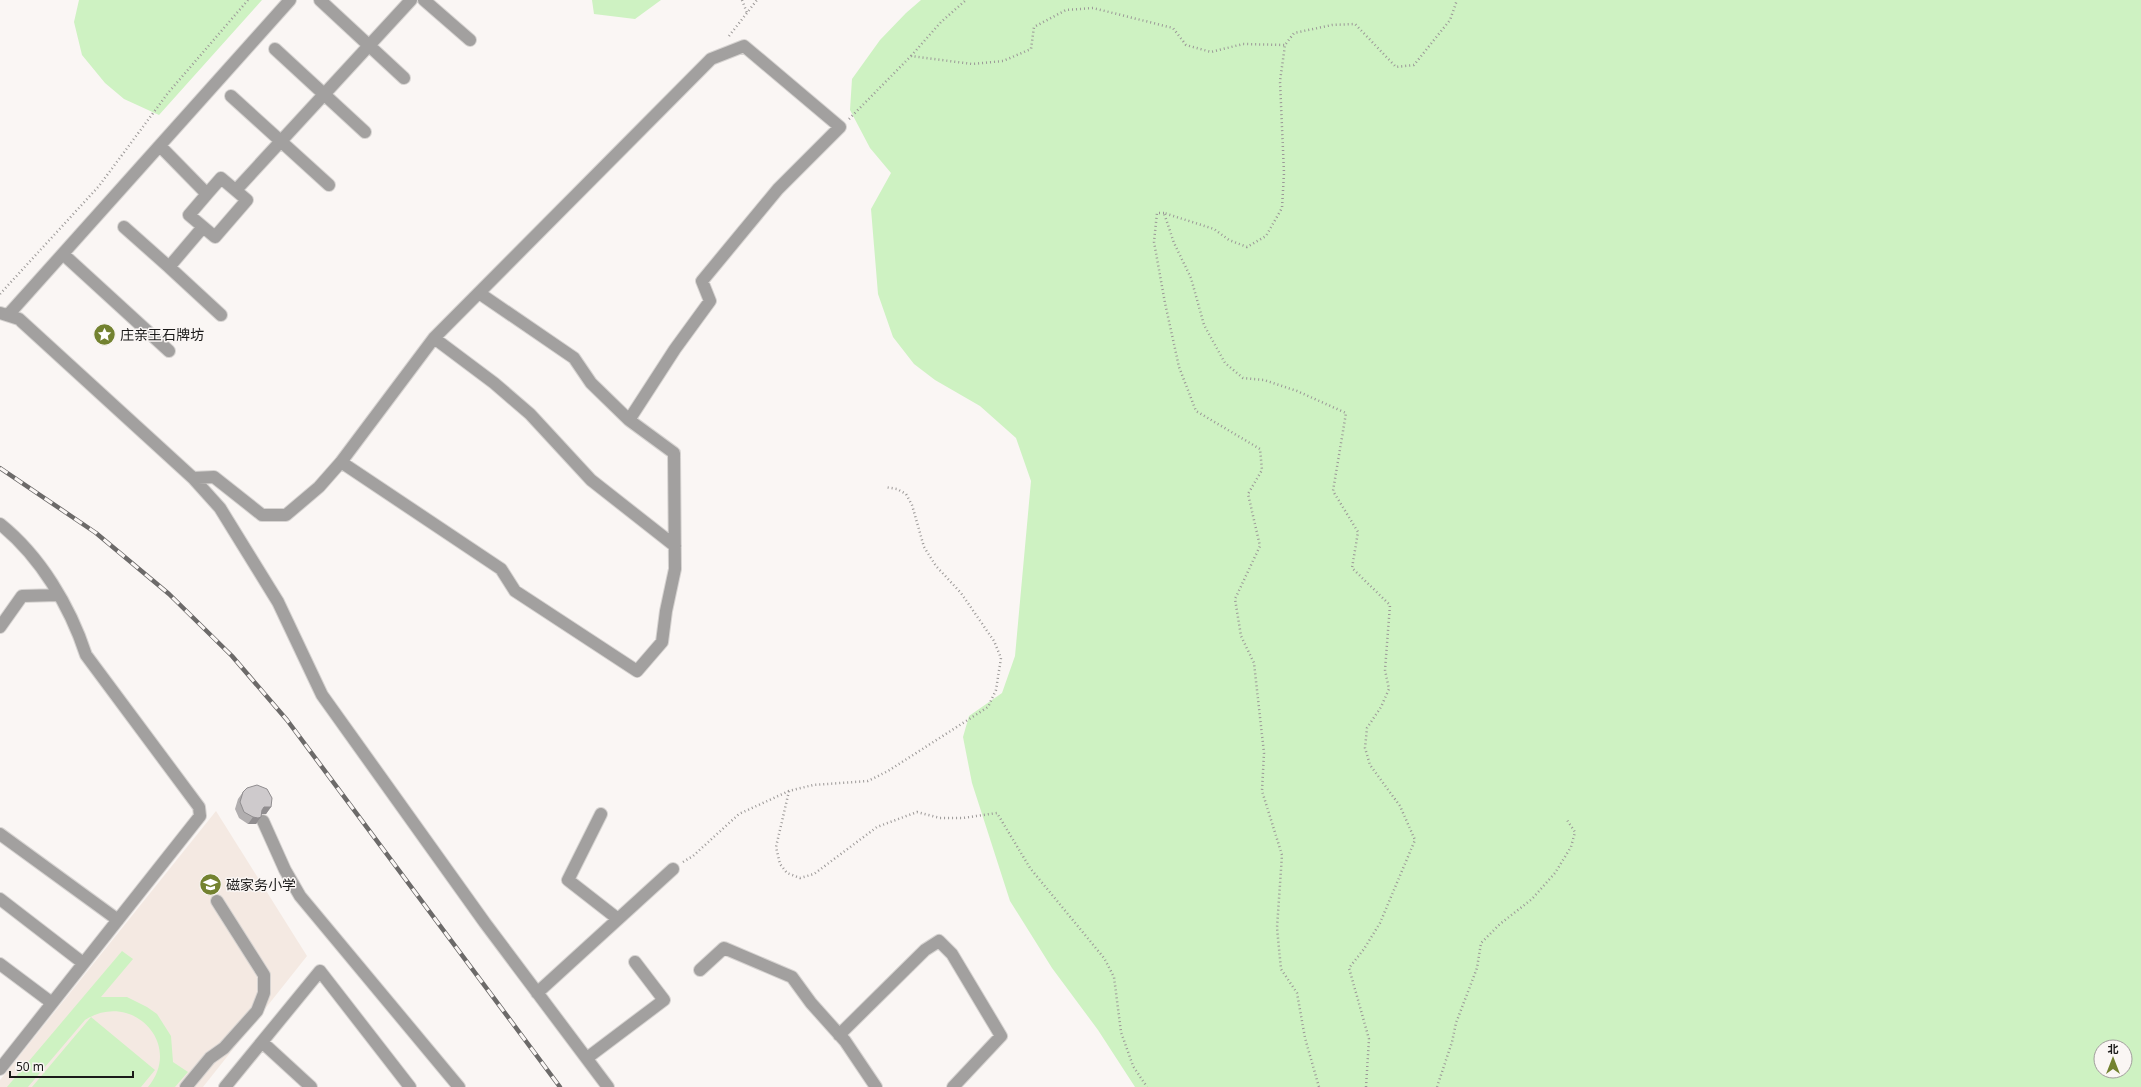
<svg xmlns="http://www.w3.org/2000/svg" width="2141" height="1087" font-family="'Noto Sans','Noto Sans SC',sans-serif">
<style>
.built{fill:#f4e9e2}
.green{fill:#cef2c2;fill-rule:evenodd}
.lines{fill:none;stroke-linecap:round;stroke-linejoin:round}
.minor-casing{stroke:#d6d3d1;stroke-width:14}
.path{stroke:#9b9897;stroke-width:2.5;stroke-dasharray:1 3;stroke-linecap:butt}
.minor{stroke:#a2a09f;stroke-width:12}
.rail-casing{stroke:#6c6a69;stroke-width:4.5}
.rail{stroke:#faf6f4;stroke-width:3;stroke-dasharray:9;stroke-linecap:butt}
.wall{fill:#b1aeaf}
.shaded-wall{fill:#908d8f}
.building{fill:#cecacc;stroke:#908d8f}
.labels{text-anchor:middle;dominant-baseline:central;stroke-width:3;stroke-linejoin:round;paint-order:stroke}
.poi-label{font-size:14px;fill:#1b1a19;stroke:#faf6f4;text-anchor:start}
</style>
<rect width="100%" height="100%" fill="#faf6f4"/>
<path class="built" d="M216 811 307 956 203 1087H0V1080Z"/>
<path class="green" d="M79 0H262L159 115 124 99 105 83 82 55 74 22Z
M592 0H661L635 19 594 14Z
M921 0H2141V1087H1135L1098 1030 1052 968 1010 901 972 783 963 737 969 716 1002 693 1015 656 1031 481 1016 438 980 406 935 380 914 364 893 337 878 294 871 209 891 173 870 148 850 110 852 79 880 40 906 13ZM2101 1047H2125V1071H2101Z
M122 951 133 959 101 997H127L147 1007 157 1014 171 1036 173 1062 188 1072 175 1087H148C184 1044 132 990 85 1020L28 1087H7Z
M91 1017 155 1070 141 1087H32Z"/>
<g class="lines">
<defs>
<path id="minor" d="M320 0 404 78
M424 0 470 40
M275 49 365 132
M231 96 329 185
M160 146 207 194 221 178 247 200 215 237 189 215 207 194
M236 190 411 0
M124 227 169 267 203 227
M63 254 169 351
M169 267 221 315
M479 293 574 358 591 383 629 420
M0 313 19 319 193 478 220 508 278 602 322 695 485 923 608 1087
M8 315 290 0
M434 338 494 383 530 414 591 480 675 546
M193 478 214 477 262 515H286L319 487 341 462 434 338 711 59 744 46 840 127 778 189 702 281 710 301 675 349 629 420 674 453 675 569 666 611 662 642 637 671 515 591 501 569 341 462
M0 524C40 556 70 606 86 655L199 807 200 816 0 1069
M0 627 22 596 58 595
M601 814 568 880 618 919
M263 821 285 870 300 896 459 1087
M0 834 118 920
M0 899 83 963
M0 964 52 1003
M700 970 724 948 792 977 811 1003 845 1041 876 1087
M537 993 673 869
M839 1035 925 950 939 941 952 954 1001 1036 953 1087
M262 1042 311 1087
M587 1058 664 1000 635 962
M186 1087 210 1058 224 1048 257 1011 264 993V975L217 901
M225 1087 320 971 410 1087"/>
</defs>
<use href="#minor" class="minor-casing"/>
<path class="path" d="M742 0 747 13
M729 36 757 0
M911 56 941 22 966 0
M849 119 911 56 972 64 1003 61 1031 49 1034 27 1066 10 1093 8 1173 28 1186 45 1211 52 1243 44 1285 45
M1164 213H1157L1154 242 1165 303 1179 367 1196 411 1260 449 1262 470 1248 494 1260 546 1235 599 1241 636 1254 663 1264 753 1262 791 1282 855 1277 928 1281 969 1297 993 1305 1038 1319 1087
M0 294 99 186 168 93 248 0
M789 791 776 847 780 864 787 873 800 878 814 874 877 827 917 812 940 818H963L997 813 1030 868 1104 958 1114 977 1121 1032 1133 1066 1147 1087
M683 862 693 856 739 814 789 791 813 785 868 781 888 771 988 707 996 690 1001 658 994 641 961 593 936 566 924 547 912 505 906 494 897 489 885 487
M1366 1087 1369 1039 1349 968 1364 949 1380 923 1415 840 1400 806 1370 765 1365 748 1367 728 1381 707 1389 689 1385 670 1390 605 1352 568 1358 532 1333 491 1346 413 1297 391 1264 380 1243 378 1225 363 1204 325 1191 278 1174 243 1164 213 1214 229 1229 240 1247 247 1266 236 1282 208 1284 173 1280 81 1285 45 1294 33 1332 25 1355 24 1396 67 1414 65 1450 20 1457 0
M1437 1087 1452 1042 1456 1023 1477 968 1481 943 1500 924 1532 899 1555 873 1571 847 1575 832 1567 820"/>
<use href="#minor" class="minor"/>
<defs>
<path id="rail" d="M0 468 96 533 169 594 232 656 287 720 560 1087"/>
</defs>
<use href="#rail" class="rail-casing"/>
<use href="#rail" class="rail"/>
</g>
<path class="wall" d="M243 792 271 807 266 814H261V817L256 824H248L239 818 235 809 238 799Z"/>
<path class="shaded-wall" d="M264 807H271L266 814H260L262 810Z
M253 817H261L256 824H248Z"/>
<path class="building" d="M257 785 267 789 272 798 271 807H264L262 810 261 817 258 818 253 817 244 812 240 802 243 792 247 788Z"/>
<defs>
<symbol id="sight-disc" viewBox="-11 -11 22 22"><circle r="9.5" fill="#738230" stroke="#faf6f4"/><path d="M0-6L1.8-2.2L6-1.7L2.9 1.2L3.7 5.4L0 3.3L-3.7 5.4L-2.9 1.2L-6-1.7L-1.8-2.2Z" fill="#fff"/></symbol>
<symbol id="school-disc" viewBox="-11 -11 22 22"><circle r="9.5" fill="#738230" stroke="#faf6f4"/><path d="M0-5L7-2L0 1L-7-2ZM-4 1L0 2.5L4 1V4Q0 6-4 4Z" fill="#fff"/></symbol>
</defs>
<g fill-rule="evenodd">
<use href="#sight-disc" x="92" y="322" width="25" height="25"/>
<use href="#school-disc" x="198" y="872" width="25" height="25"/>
</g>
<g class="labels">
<g class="poi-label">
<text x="120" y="334">庄亲王石牌坊</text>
<text x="226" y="884">磁家务小学</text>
</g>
</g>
<g transform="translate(2113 1059)"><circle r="19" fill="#faf6f4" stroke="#a19e9c"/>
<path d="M0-3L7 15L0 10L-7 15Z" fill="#738230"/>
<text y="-6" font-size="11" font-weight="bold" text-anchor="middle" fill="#1b1a19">北</text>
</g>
<path d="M10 1071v6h123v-6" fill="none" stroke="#1b1a19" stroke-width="2"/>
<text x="16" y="1071" font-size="12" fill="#1b1a19" stroke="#faf6f4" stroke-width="3" paint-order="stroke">50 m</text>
</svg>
